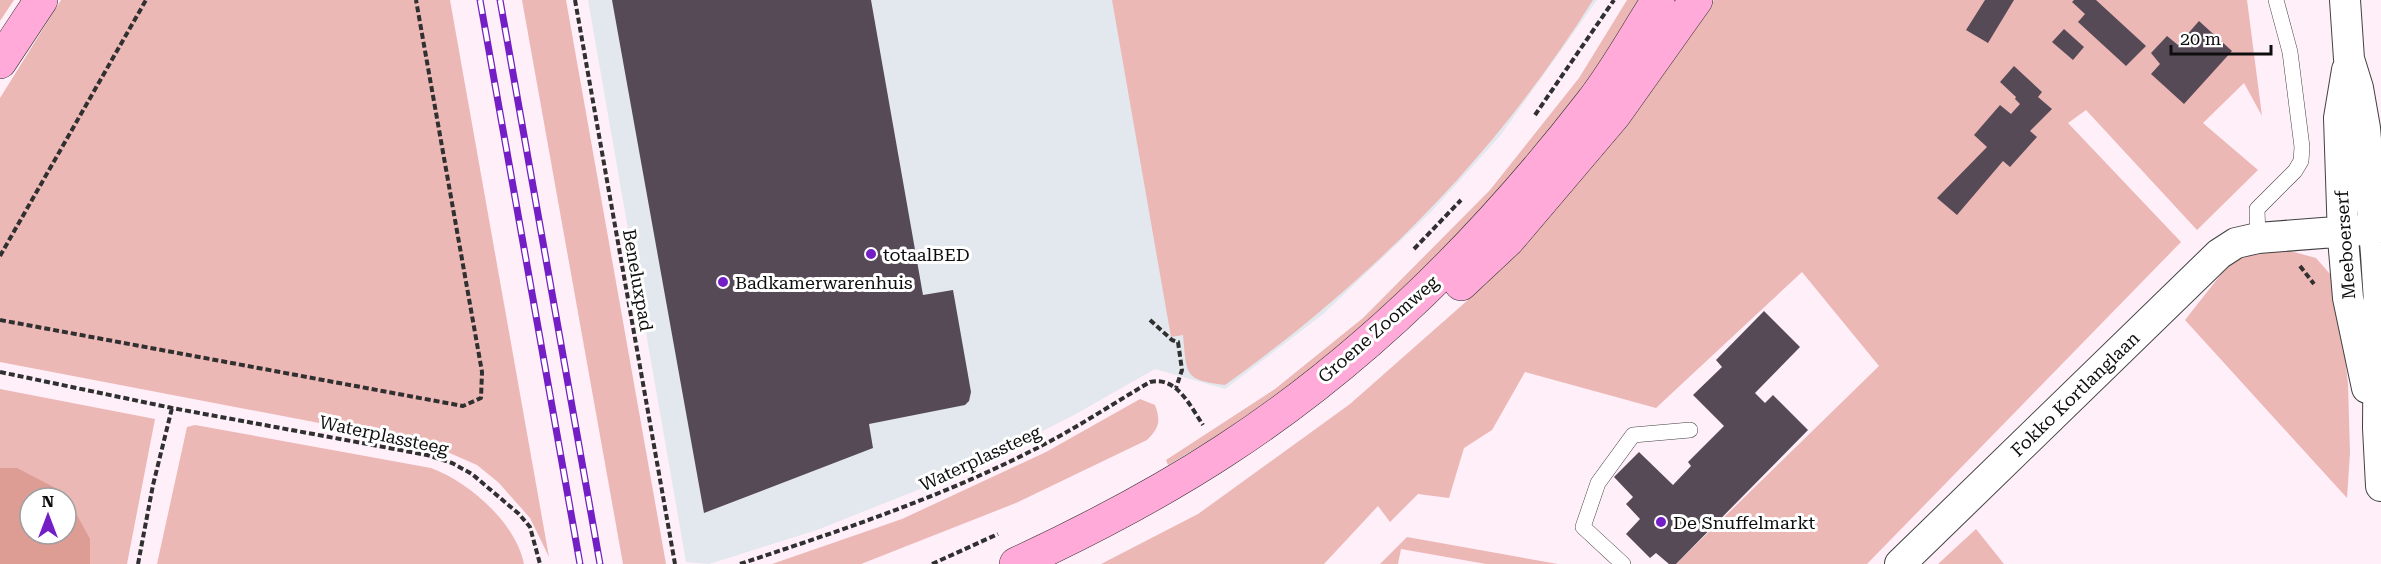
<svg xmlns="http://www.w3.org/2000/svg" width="2381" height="564" font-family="'Roboto Serif',serif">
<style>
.industrial{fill:#e2e8ed}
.green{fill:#ecb8b6;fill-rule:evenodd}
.forest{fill:#dd9c94;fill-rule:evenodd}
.building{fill:#564a57}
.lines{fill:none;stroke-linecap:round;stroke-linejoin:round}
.lane-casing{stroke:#414141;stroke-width:16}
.street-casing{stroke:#414141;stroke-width:32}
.secondary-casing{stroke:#303030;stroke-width:34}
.path{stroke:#303030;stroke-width:4;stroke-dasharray:6 3;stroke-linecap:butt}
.lane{stroke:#fff;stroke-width:15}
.street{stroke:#fff;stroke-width:30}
.secondary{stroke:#ffaad9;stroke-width:33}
.rail-casing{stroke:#741ec6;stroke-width:7}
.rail{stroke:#fff;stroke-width:4.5;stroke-dasharray:14;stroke-linecap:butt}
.poi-dot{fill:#741ec6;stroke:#fff;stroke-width:2}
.labels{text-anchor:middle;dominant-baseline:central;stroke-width:6;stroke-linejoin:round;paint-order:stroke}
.street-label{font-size:18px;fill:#0e0e0e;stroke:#fff}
.poi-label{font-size:18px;fill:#0e0e0e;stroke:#fff;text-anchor:start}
</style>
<rect width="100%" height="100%" fill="#ffeff9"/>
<path class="industrial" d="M588 0H1597L1500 136 1431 212 1322 315 1225 389 1155 369 1074 415 958 474 817 530 709 564 686 562Z"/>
<path class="green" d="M0 0H14L0 21Z
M61 0H450L549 557 530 518 499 483 477 465 429 444 0 362V98Z
M522 0H566L666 564H623Z
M1112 0H1593C1496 155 1373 279 1225 385 1183 380 1187 374 1183 335L1171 337Z
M1627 0H1649L1499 204 1281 398 1168 465 1166 460 1275 389 1363 318 1490 190 1579 78Z
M1714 0H2247L2262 116 2244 83 2203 123 2258 170 2197 230 2086 110 2068 123 2181 242 1867 564H1676L1879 366 1802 272 1656 408 1525 372 1492 430 1464 448 1449 498 1418 494 1390 522 1378 506 1324 564H1101L1198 514 1350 404 1486 284 1609 145Z
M2283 249 2316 258 2337 282 2348 384 2350 453 2347 498 2185 320 2233 259Z
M0 389 155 419 127 564H0ZM30 498H66V534H30Z
M1140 399 1155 405C1161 421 1159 428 1147 440L1016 503 861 564H772L902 519 1046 452Z
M195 425 431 468C469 482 516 523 524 564H157L187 427Z
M1976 529 2004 564H1938Z
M1407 537 1558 564H1486L1401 549 1398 564H1380Z"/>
<path class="forest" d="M0 468H17L65 493 90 539V564H0ZM30 498H66V534H30Z"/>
<path class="building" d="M612 0H871L923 295 953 290 971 392 969 401 965 405 869 424 873 448 704 513Z
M1985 0H2014L1988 43 1966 30Z
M2074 0H2096L2146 46 2126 66 2078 22 2085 14 2072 2Z
M2199 21 2232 51 2184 104 2151 74 2160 64 2151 53 2167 36 2178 45Z
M2064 29 2084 47 2073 60 2052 42Z
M2014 66 2042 92 2038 97 2052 109 2030 131 2037 137 2010 167 2003 161 1957 215 1937 198 1987 147 1974 135 2000 105 2011 114 2020 104 2015 99 2016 97 2000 82Z
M1764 311 1800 347 1755 393 1765 403 1773 395 1808 430 1676 564H1669L1656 553 1650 558 1626 534 1640 519 1626 504 1633 497 1614 477 1639 452 1673 485 1691 466 1688 462 1724 426 1693 395 1722 367 1716 360Z"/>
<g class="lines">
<defs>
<path id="lane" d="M2258 238 2257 209 2295 171 2301 161 2302 147 2290 52 2276 0
M1623 564 1583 527 1598 483 1633 435 1690 430"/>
<path id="street" d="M2345 0 2349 59 2358 88 2365 128 2376 254 2379 302 2378 428 2381 486
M2347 70 2339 118 2343 238 2348 298 2367 388
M1900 564 2219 254 2236 243 2258 238 2374 229"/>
<path id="secondary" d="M0 62 41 0
M1461 284 1508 240 1615 114 1696 0
M1016 564C1087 531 1158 494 1224 451 1366 359 1488 236 1591 103 1616 71 1636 34 1658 0"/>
</defs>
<use href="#lane" class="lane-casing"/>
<use href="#street" class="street-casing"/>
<use href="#secondary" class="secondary-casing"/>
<path class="path" d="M575 0 675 564
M1535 115 1614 0
M1414 249 1461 200
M0 256 146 0
M2300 266 2314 284
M0 320 463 406 481 398 482 372 416 0
M1150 320 1172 340 1178 342 1182 370 1176 388
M0 372 172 408 427 455 452 463 472 474 519 514 530 527 540 564
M138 564 153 485 172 408
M740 564C842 530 945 496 1041 446 1078 427 1114 403 1150 382 1177 376 1190 406 1203 425
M932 564 998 534"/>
<use href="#lane" class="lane"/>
<use href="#street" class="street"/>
<use href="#secondary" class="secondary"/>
<defs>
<path id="rail" d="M480 0 580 564
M500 0 600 564"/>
</defs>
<use href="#rail" class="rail-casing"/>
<use href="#rail" class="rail"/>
</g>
<g class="poi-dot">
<circle cx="871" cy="254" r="6"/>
<circle cx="723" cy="282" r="6"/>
<circle cx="1661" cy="522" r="6"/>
</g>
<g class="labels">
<g class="street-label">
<text transform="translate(2345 245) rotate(-94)">Meeboerserf</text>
<text transform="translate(638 280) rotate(80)">Beneluxpad</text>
<text transform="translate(1378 329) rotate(-41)">Groene Zoomweg</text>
<text transform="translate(2075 394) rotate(-44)">Fokko Kortlanglaan</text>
<text transform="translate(384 435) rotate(12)">Waterplassteeg</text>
<text transform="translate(980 458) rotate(-25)">Waterplassteeg</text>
</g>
<g class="poi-label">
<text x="883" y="254">totaalBED</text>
<text x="735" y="282">Badkamerwarenhuis</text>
<text x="1673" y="522">De Snuffelmarkt</text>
</g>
</g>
<g transform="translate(48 516)"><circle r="28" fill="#ffffff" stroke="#9f9f9f" stroke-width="1.5"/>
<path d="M0-4.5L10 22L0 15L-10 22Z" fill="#741ec6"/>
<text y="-9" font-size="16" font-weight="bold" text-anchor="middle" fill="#0e0e0e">N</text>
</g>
<path d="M2171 45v9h100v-9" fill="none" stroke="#0e0e0e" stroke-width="3"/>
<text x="2180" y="45" font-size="18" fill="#0e0e0e" stroke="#ffffff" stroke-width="4.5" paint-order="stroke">20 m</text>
</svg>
